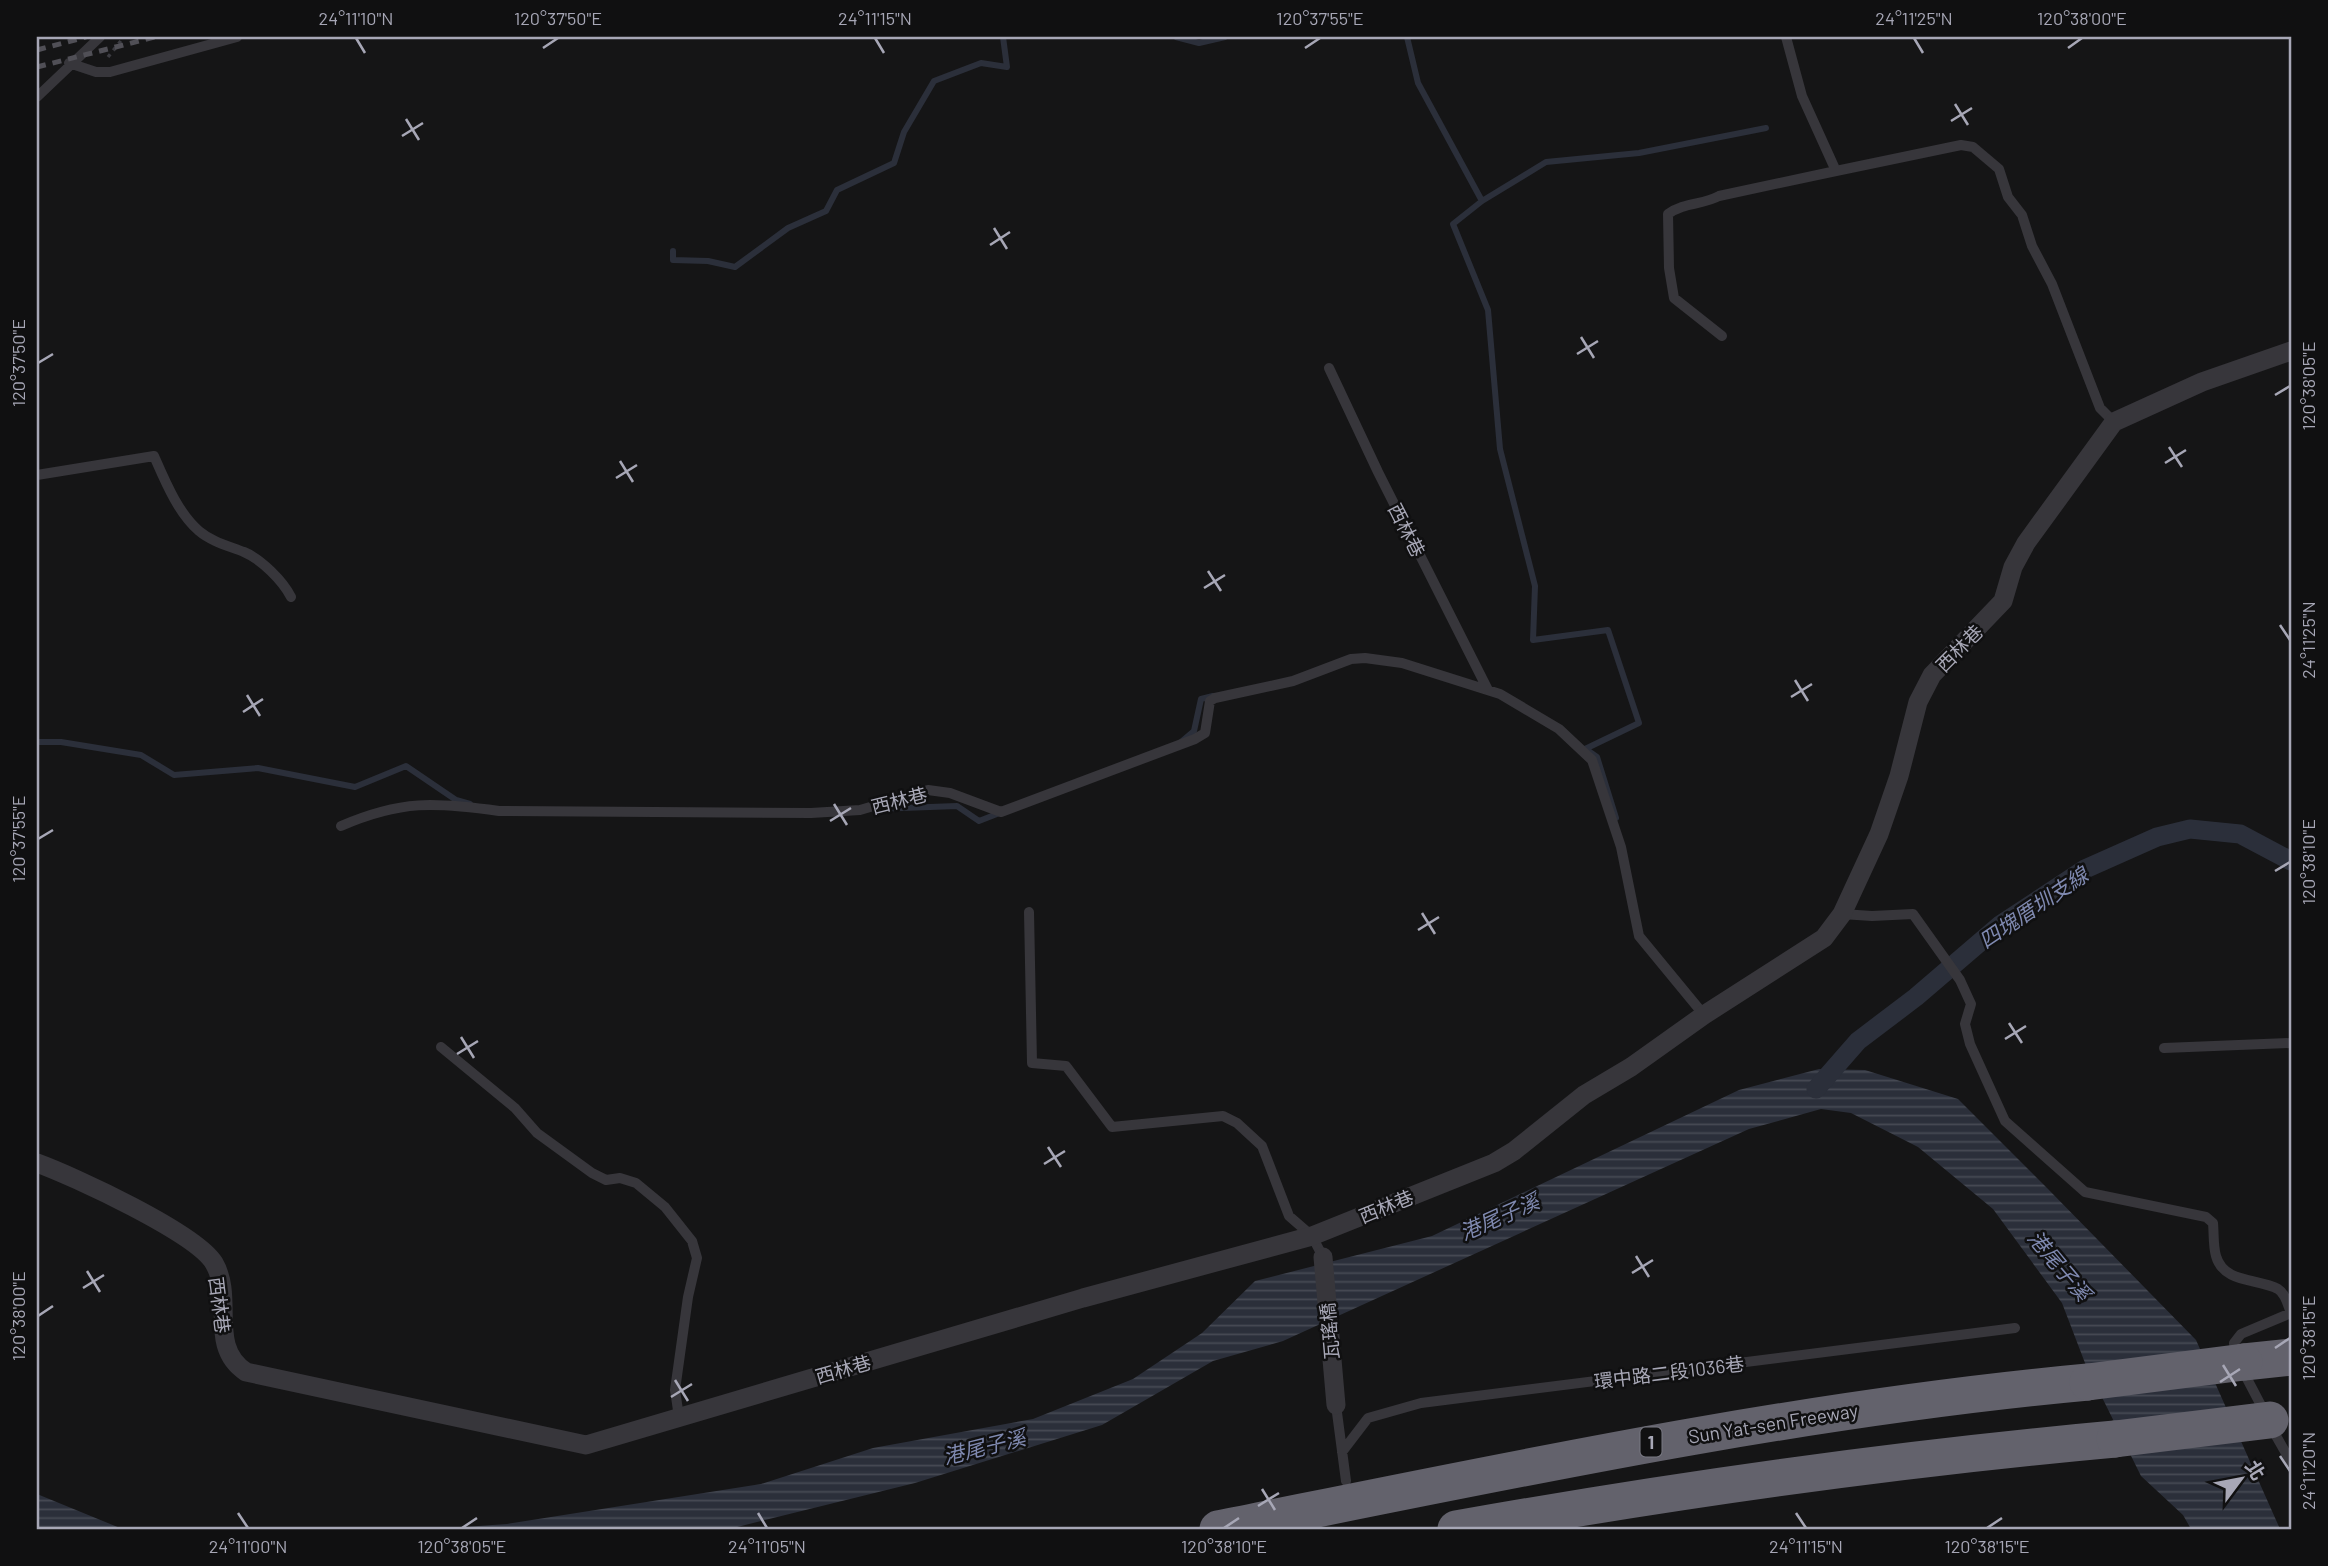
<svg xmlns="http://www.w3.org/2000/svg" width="2328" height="1566" font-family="Barlow,'Noto Sans TC',sans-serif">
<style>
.water{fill:url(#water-rules)}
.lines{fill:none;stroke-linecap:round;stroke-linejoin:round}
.stream{stroke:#2b2f3a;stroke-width:6}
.canal{stroke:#2b2f3a;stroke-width:19}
.path{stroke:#3c3c42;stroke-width:3.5;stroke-dasharray:3.5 5;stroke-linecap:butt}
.service{stroke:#37363b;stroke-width:10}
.minor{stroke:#37363b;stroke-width:19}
.motorway{stroke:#63626c;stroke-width:37}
.rail{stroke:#504f56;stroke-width:5;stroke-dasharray:9 7;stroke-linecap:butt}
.motorway-bridge{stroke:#63626c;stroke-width:37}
.ticks{fill:none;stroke:#a7a7b6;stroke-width:2.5}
.labels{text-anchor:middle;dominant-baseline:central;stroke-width:5;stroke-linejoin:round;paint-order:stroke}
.shield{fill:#101011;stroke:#7a7a84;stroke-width:2}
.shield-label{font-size:18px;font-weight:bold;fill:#a7a7b6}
.street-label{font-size:19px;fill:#a7a7b6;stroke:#101011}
.water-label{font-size:21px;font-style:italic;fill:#7f89b0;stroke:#101011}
.neatline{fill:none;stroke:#a7a7b6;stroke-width:2.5}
.ticks-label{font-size:18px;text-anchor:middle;fill:#a7a7b6}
</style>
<defs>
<pattern id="water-rules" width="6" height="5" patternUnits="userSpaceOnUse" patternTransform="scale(1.75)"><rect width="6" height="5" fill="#2b2f3a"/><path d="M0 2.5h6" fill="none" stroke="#474a54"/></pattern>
</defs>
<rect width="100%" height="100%" fill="#151516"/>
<path class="water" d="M1819 1069 1865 1070 1958 1099 2048 1189 2196 1340 2280 1529H2191L2183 1515 2141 1476 2085 1363 2062 1303 1993 1209 1918 1147 1851 1113 1821 1109 1749 1129 1283 1341 1213 1361 1102 1425 915 1483 729 1529H435L507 1524 761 1484 873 1448 1033 1419 1133 1379 1202 1333 1255 1281 1432 1236 1739 1090Z
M37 1494 120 1528 128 1529H37Z"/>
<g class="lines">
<path class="stream" d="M1176 37 1199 43 1225 37
M1407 37 1418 83 1482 201
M673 251V260L708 261 735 267 788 228 826 211 837 190 894 163 904 132 934 81 981 63 1007 67 1003 37
M37 742H61L141 755 174 775 258 768 355 787 406 766 456 800 470 804
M1181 742 1194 731 1201 699 1213 696
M1585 749 1639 723 1608 630 1533 640 1535 586 1500 449 1488 310 1453 224 1482 201 1546 162 1639 153 1766 128
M1587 750 1597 757 1616 818
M875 809 957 806 979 821 1002 812"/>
<path class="canal" d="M1816 1089 1858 1041 1916 997 2000 925 2085 869 2157 837 2190 829 2240 834 2291 861"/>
<path class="path" d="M108 57 124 37"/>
<path class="service" d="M1786 37 1802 96 1836 171 1961 145 1973 147 1999 169 2008 197 2022 215 2032 246 2052 284 2100 408 2114 422
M69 63 96 72H110L237 37
M37 97 100 37
M1722 336 1674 298 1669 268 1668 214C1684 202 1703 205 1719 196L1836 171
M1329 368 1378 472 1488 690
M37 475 154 456C165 481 178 513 199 531 212 542 229 546 244 552 261 559 283 581 291 597
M341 826C401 800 435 802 499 811L811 813 860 810 928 790 950 793 1001 812 1195 739 1205 733 1210 701 1215 698 1293 681 1351 659 1365 658 1402 663 1500 694 1559 729 1592 760 1621 847 1639 936 1704 1015
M1029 912 1032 1063 1066 1066 1112 1127 1223 1116 1237 1123 1262 1146 1289 1216 1312 1236 1323 1257
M1842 914 1872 916 1913 914 1960 980 1971 1004 1965 1024 1970 1044 2005 1121 2085 1192 2206 1217 2213 1223C2214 1233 2213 1246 2216 1256 2224 1284 2258 1278 2278 1289 2286 1294 2288 1306 2291 1313
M441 1047 515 1108 537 1133 592 1173 606 1180 620 1178 636 1183 665 1207 692 1241 697 1258 688 1297 675 1390 679 1417
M2164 1048 2291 1043
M2236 1357 2234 1343 2241 1334 2291 1313
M2243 1371 2265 1413
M1336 1405 1346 1481
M2271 1427 2291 1462
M1342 1452 1368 1418 1421 1403 2015 1328"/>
<path class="minor" d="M37 1163C73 1176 196 1233 214 1263 235 1299 207 1346 246 1372L586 1445 1083 1298 1312 1236 1494 1163 1514 1151 1584 1095 1631 1067 1704 1015 1824 938 1842 914 1879 834 1899 776 1918 702 1932 675 2003 601 2013 567 2026 543 2114 422 2202 382 2291 351
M1323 1257 1336 1405"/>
<path class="motorway" d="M2244 1362 2291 1357
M1218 1529C1506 1471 1795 1409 2088 1382
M1456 1529C1675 1490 1894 1459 2115 1439"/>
<path class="rail" d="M37 50 86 37
M37 67 155 37"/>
<path class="motorway-bridge" d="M2088 1382 2244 1362
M2115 1439 2270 1420"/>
</g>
<path class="ticks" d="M356 38 365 53M875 38 884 53M1914 38 1923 53M543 48 558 38M1305 48 1320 38M2068 48 2082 38M1955 104 1968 125M406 119 419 140M1951 121 1972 108M402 136 423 123M994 228 1007 249M990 245 1010 232M1581 337 1594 358M1577 354 1598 341M38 363 53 354M2275 395 2290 386M2169 447 2182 467M620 461 633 482M2165 463 2186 450M616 478 637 465M1208 571 1221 591M1204 588 1225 575M2280 625 2290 640M1795 680 1808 701M247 695 260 716M1791 697 1812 684M243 712 263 699M834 804 847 825M830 821 851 808M38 839 53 830M2275 871 2290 862M1422 913 1435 934M1418 930 1439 917M2009 1023 2022 1043M461 1037 474 1058M2005 1039 2026 1026M457 1054 478 1041M1048 1147 1061 1167M1044 1164 1065 1151M1636 1256 1649 1277M87 1271 100 1292M1632 1273 1653 1260M83 1288 104 1275M38 1316 53 1306M2275 1348 2290 1338M2223 1365 2236 1386M675 1380 688 1401M2220 1382 2240 1369M671 1397 692 1384M2280 1456 2290 1471M1262 1489 1275 1510M1258 1506 1279 1493M238 1513 248 1528M758 1513 767 1528M1796 1513 1806 1528M462 1528 477 1518M1224 1528 1239 1518M1987 1528 2002 1518"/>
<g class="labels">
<rect class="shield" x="1640.5" y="1427.5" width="21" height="29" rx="5"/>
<g class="shield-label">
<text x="1651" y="1442">1</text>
</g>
<g class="street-label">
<text transform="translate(1407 530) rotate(63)">西林巷</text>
<text transform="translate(1959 648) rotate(-45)">西林巷</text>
<text transform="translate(899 800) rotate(-14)">西林巷</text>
<text transform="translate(1386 1206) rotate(-22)">西林巷</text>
<text transform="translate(220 1305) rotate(83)">西林巷</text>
<text transform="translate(1329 1331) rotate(-95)">瓦瑤橋</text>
<text transform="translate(843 1369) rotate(-16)">西林巷</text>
<text transform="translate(1669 1372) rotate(-7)">環中路二段1036巷</text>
<text transform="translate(1773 1423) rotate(-9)">Sun Yat-sen Freeway</text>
</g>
<g class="water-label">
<text transform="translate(2033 907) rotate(-34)">四塊厝圳支線</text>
<text transform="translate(1499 1216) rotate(-24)">港尾子溪</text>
<text transform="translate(2060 1265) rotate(50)">港尾子溪</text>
<text transform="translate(984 1446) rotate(-14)">港尾子溪</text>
</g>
</g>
<rect width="2328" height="1566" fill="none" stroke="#101011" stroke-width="77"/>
<g transform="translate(2241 1479) rotate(58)" stroke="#101011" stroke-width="5" paint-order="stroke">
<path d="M0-5L12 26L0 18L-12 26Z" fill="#a7a7b6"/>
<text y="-10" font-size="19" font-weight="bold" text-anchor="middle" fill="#a7a7b6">北</text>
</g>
<rect x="38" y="38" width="2252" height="1490" class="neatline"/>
<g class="ticks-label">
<text x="356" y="25">24°11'10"N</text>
<text x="558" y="25">120°37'50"E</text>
<text x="875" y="25">24°11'15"N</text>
<text x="1320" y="25">120°37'55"E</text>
<text x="1914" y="25">24°11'25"N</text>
<text x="2082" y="25">120°38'00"E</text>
<text transform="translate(19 363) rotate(-90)" y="6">120°37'50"E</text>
<text transform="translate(2309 386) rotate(-90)" y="6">120°38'05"E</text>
<text transform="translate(2309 640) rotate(-90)" y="6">24°11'25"N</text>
<text transform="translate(19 839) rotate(-90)" y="6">120°37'55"E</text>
<text transform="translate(2309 862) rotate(-90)" y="6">120°38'10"E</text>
<text transform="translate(19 1316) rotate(-90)" y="6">120°38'00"E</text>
<text transform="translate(2309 1338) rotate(-90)" y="6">120°38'15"E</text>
<text transform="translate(2309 1471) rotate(-90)" y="6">24°11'20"N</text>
<text x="248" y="1553">24°11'00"N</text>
<text x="462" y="1553">120°38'05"E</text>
<text x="767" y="1553">24°11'05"N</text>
<text x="1224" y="1553">120°38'10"E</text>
<text x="1806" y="1553">24°11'15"N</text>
<text x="1987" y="1553">120°38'15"E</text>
</g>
</svg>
